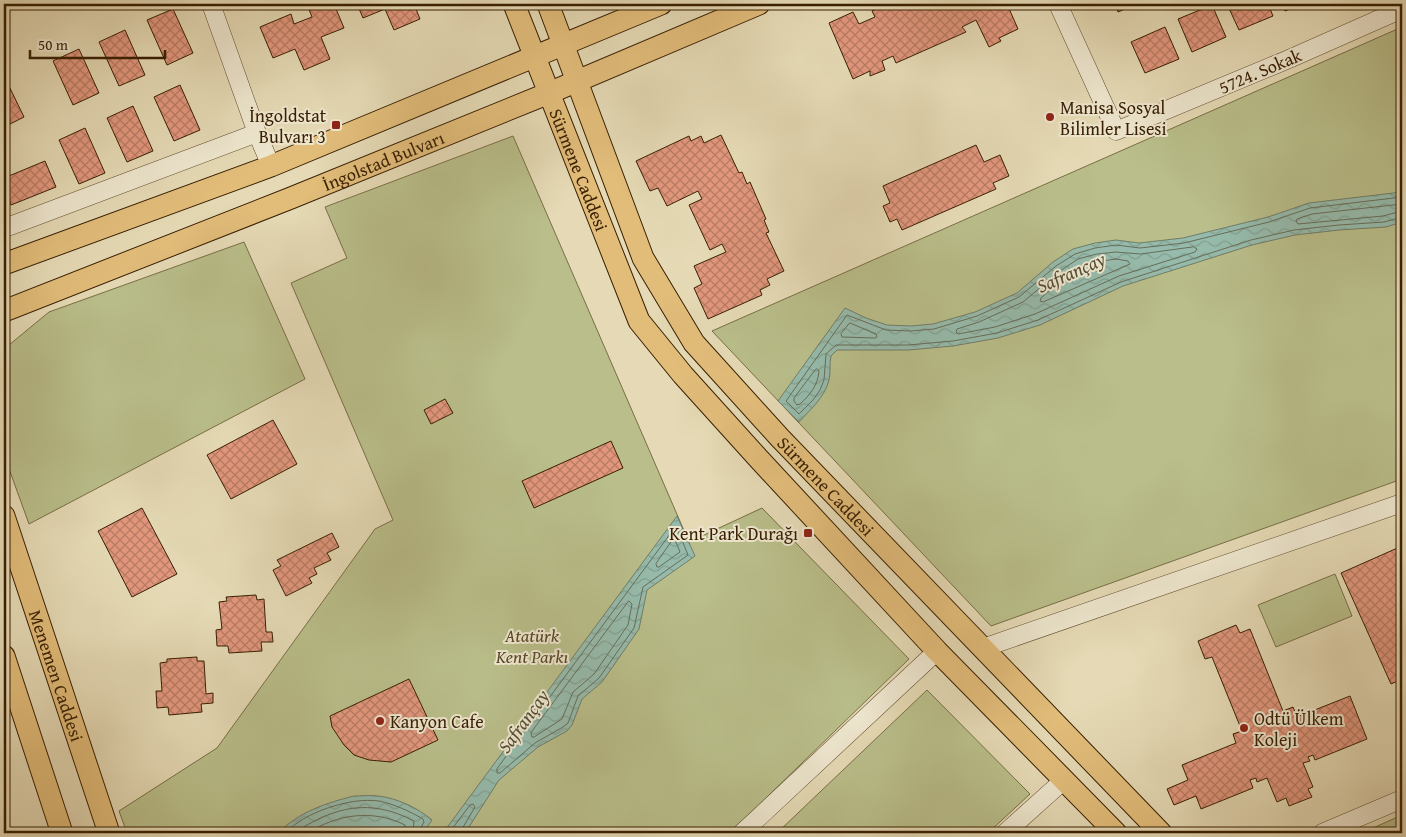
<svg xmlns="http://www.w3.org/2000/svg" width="1406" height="837" font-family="'Gentium Book Plus',serif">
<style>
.green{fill:#b9be8a;stroke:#786e46}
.water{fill:url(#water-waves);stroke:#707d68}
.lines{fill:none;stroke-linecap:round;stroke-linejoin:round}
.shore{stroke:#676d58;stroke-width:1}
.building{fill:url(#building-cross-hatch);stroke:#381f03}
.minor-casing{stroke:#634e30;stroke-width:19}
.major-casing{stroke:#381f03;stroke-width:23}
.minor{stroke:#eee7cf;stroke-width:18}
.major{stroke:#e2bd7a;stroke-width:21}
.poi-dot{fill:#8f2418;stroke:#eee7cf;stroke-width:2}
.labels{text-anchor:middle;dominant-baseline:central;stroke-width:4;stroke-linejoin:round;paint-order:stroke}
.street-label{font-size:18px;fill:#381f03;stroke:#eee7cf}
.poi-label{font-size:18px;fill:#381f03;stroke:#eee7cf;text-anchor:start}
.park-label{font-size:18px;font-style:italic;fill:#584725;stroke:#eee7cf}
.water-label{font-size:19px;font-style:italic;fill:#544e36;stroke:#eee7cf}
</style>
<defs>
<pattern id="water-waves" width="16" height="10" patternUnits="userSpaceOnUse" patternTransform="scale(1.25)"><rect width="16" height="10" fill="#96bbac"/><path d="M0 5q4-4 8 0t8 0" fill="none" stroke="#82a092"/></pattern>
<pattern id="building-cross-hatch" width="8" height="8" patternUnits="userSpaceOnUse" patternTransform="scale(1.25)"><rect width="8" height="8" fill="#e2977d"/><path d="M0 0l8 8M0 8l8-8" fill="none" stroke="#b87b64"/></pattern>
</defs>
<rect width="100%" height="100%" fill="#e5dab5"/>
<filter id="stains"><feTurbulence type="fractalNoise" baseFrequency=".004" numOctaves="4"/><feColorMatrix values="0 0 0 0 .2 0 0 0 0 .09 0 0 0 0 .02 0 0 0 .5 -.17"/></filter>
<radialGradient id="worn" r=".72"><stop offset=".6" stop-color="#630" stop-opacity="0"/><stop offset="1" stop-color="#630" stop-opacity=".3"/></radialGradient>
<path class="green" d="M1402 27V479L991 626 712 331Z
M513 136 689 542 762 508 909 659 730 833H127L119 811 217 748 375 529 393 520 291 283 347 258 325 207Z
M244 242 305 379 29 524 4 455V360L9 345 49 312Z
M1335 574 1352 616 1276 647 1258 605Z
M927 690 1030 794 988 833H777Z
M1402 815V833H1362Z"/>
<path class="water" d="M1402 192V222L1386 227 1339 230 1295 235 1252 245 1123 286 1040 325 998 338 953 346 908 350H837L831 356C829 364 831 372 829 380 825 397 810 410 799 422L778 401 845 308 866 318 887 325 911 326 933 324 975 312 1017 293 1053 262 1073 249 1095 243 1116 240 1139 243 1183 238 1268 217 1309 203Z
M677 516 695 556 647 590 639 629 602 682 582 699 572 725 567 731 538 747 499 780 465 833H443Z
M354 796C361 796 370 795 378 796 397 798 418 808 432 820L423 833H278C299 812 326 803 354 796Z"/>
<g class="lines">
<path class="shore" d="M1402 197 1310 208 1269 222 1184 243 1140 248 1116 245 1095 248 1075 254 1056 266 1019 297 977 316 934 329 911 331 886 330 847 315 786 401 799 414 813 400 820 390 824 380 826 354 836 345H908L953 341 997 333 1038 320 1121 282 1251 240 1294 230 1339 225 1384 222 1402 217
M1402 204 1312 214 1297 219 1296 221 1298 224 1383 216 1402 211
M1194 247 1197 249 1195 252 1119 276 1035 314 995 327 958 334 956 332 957 329 979 322 1023 302 1060 271 1078 259 1097 254 1116 252 1140 254Z
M1116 259 1128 261 1130 264 1043 302 1040 301 1041 298C1054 287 1066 273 1081 266 1092 261 1105 261 1116 259Z
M850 323 876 334 877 337 875 338 842 337 841 334Z
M817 369 819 371C818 385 810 395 800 404L797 405 794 401V398L815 370Z
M675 528 678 530 688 555 643 587 634 628 599 678 578 696 568 723 563 727 535 743 500 773H497V769Z
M672 541 676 542 680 552 659 567H657L656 564Z
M629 601 632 604 628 625 594 674 573 692 562 719 534 737H532L531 733Z
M285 833C305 812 350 797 379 801 394 804 409 811 423 819L424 822 420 829 419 833
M294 833C335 806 370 798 414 821L413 833
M308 833C337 814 373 809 405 825V833
M449 833 470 805 473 804 475 807 462 829 461 833"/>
</g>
<path class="building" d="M317 4H334L344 28 321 37 330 59 304 70 295 49 273 58 260 27 291 14 294 24 312 17 308 7Z
M357 4H414L420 19 394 30 385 9 363 18Z
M888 4H1007L1018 29 999 38 1001 41 989 47 976 20 962 27 966 32 896 63 893 56 882 61 885 70 870 76V71L853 79 829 23 853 12 859 24 875 17 872 11Z
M1115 4H1137L1118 12Z
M1227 4H1268L1273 16 1239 30Z
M1282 4H1302L1285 11Z
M1212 5 1226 37 1192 52 1178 19Z
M173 9 193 53 167 65 147 20Z
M1165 27 1179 59 1145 73 1131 42Z
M125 30 145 75 119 86 99 42Z
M79 49 99 93 73 105 53 61Z
M6 80 24 117 4 127V81Z
M180 85 200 130 174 141 154 97Z
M133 106 153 151 127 162 107 118Z
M85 128 105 173 79 184 59 140Z
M721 135 739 173 742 172 747 184 750 182 766 219 764 220 769 232 766 233 784 271 767 279 770 285 760 290 762 295 708 319 694 288 702 284 694 266 726 252 722 244 710 250 689 205 702 199 698 191 667 206 658 188 650 191 636 161 689 136 691 141 701 136 704 143Z
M976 145 984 162 1000 155 1009 176 993 183 996 189 902 230 897 219 890 222 883 206 890 203 883 186Z
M45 161 56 187 11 205 4 188V178Z
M445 399 453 413 431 424 424 410Z
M273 420 297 464 231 499 207 455Z
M611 441 623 468 534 508 522 481Z
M142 508 177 574 132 597 98 531Z
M332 533 339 547 327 553 331 560 314 568 317 574 309 578 312 583 286 596 273 570 281 566 277 560Z
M1402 546V679L1391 684 1341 573Z
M256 595 257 600 264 599 266 632H272L273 642H261L262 651 229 653 228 646H217L216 630 222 629 219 602 227 601 226 597Z
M1236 625 1240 633 1250 629 1283 711 1293 707 1297 717 1350 696 1367 739 1315 760 1313 755 1308 757 1310 761 1303 763 1313 787 1308 789 1312 797 1289 806 1286 798 1277 802 1267 778 1257 782 1256 778 1250 780 1253 788 1201 809 1196 796 1174 805 1167 789 1188 780 1182 765 1236 743 1233 734 1242 731 1212 657 1205 659 1198 641Z
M197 657V661H204L206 694 213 693V703L201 704 202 712 169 715 168 707 157 708 156 691H162L160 663 167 662V659Z
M409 679 438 740 391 762 369 760 354 755 344 745 332 727 330 716Z"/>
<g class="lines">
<defs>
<path id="minor" d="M211 4 257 133 271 166
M1058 4 1116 131 1289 59 1402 9
M4 226H10L257 133
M983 648 1402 503
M742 833 937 651
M1005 833 1064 780
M1322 833 1402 799"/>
<g id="major">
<path id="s1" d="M514 4 639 321 683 375 758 458 937 651 1116 833"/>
<path id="s2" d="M548 4 643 258 694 343 780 438 1161 833"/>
<path d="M4 264 271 166 661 4"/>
<path id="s3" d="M4 311 291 198 549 93 759 4"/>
<path id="s4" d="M4 516 109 833"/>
<path d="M4 656 62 833"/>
</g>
</defs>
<use href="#minor" class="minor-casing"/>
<use href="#major" class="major-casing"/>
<use href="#minor" class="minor"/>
<use href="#major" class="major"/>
</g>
<g class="poi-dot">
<circle cx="1050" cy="117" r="5"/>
<rect x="331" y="120" width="10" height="10" rx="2.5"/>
<rect x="803" y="528" width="10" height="10" rx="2.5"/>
<circle cx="380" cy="721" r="5"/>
<circle cx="1244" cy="728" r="5"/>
</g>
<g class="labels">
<g class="street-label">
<text transform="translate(1260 71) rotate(-23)">5724. Sokak</text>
<text stroke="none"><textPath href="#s3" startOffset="408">İngolstad Bulvarı</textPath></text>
<text stroke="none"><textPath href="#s1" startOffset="178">Sürmene Caddesi</textPath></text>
<text stroke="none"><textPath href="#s2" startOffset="565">Sürmene Caddesi</textPath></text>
<text stroke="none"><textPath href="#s4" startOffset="168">Menemen Caddesi</textPath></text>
</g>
<g class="poi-label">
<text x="1060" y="107">Manisa Sosyal<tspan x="1060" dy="21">Bilimler Lisesi</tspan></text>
<text x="326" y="115" text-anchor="end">İngoldstat<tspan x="326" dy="21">Bulvarı 3</tspan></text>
<text x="798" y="533" text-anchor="end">Kent Park Durağı</text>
<text x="1254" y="718">Odtü Ülkem<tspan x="1254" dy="21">Koleji</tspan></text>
<text x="390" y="721">Kanyon Cafe</text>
</g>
<g class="park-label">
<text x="532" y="635">Atatürk<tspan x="532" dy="21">Kent Parkı</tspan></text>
</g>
<g class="water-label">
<text transform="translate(1071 272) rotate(-24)">Safrançay</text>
<text transform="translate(523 721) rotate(-54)">Safrançay</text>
</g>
</g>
<rect width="1406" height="837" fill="none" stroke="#e5dab5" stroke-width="20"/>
<rect x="5" y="5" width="1396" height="827" fill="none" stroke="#381f03" stroke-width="2.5"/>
<rect x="10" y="10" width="1386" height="817" fill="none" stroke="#381f03"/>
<path d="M30 50v8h135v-8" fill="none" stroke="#381f03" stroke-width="2.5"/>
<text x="38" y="50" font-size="15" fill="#381f03" stroke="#eee7cf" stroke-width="4" paint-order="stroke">50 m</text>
<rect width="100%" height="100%" filter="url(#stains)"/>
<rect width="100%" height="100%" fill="url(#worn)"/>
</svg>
